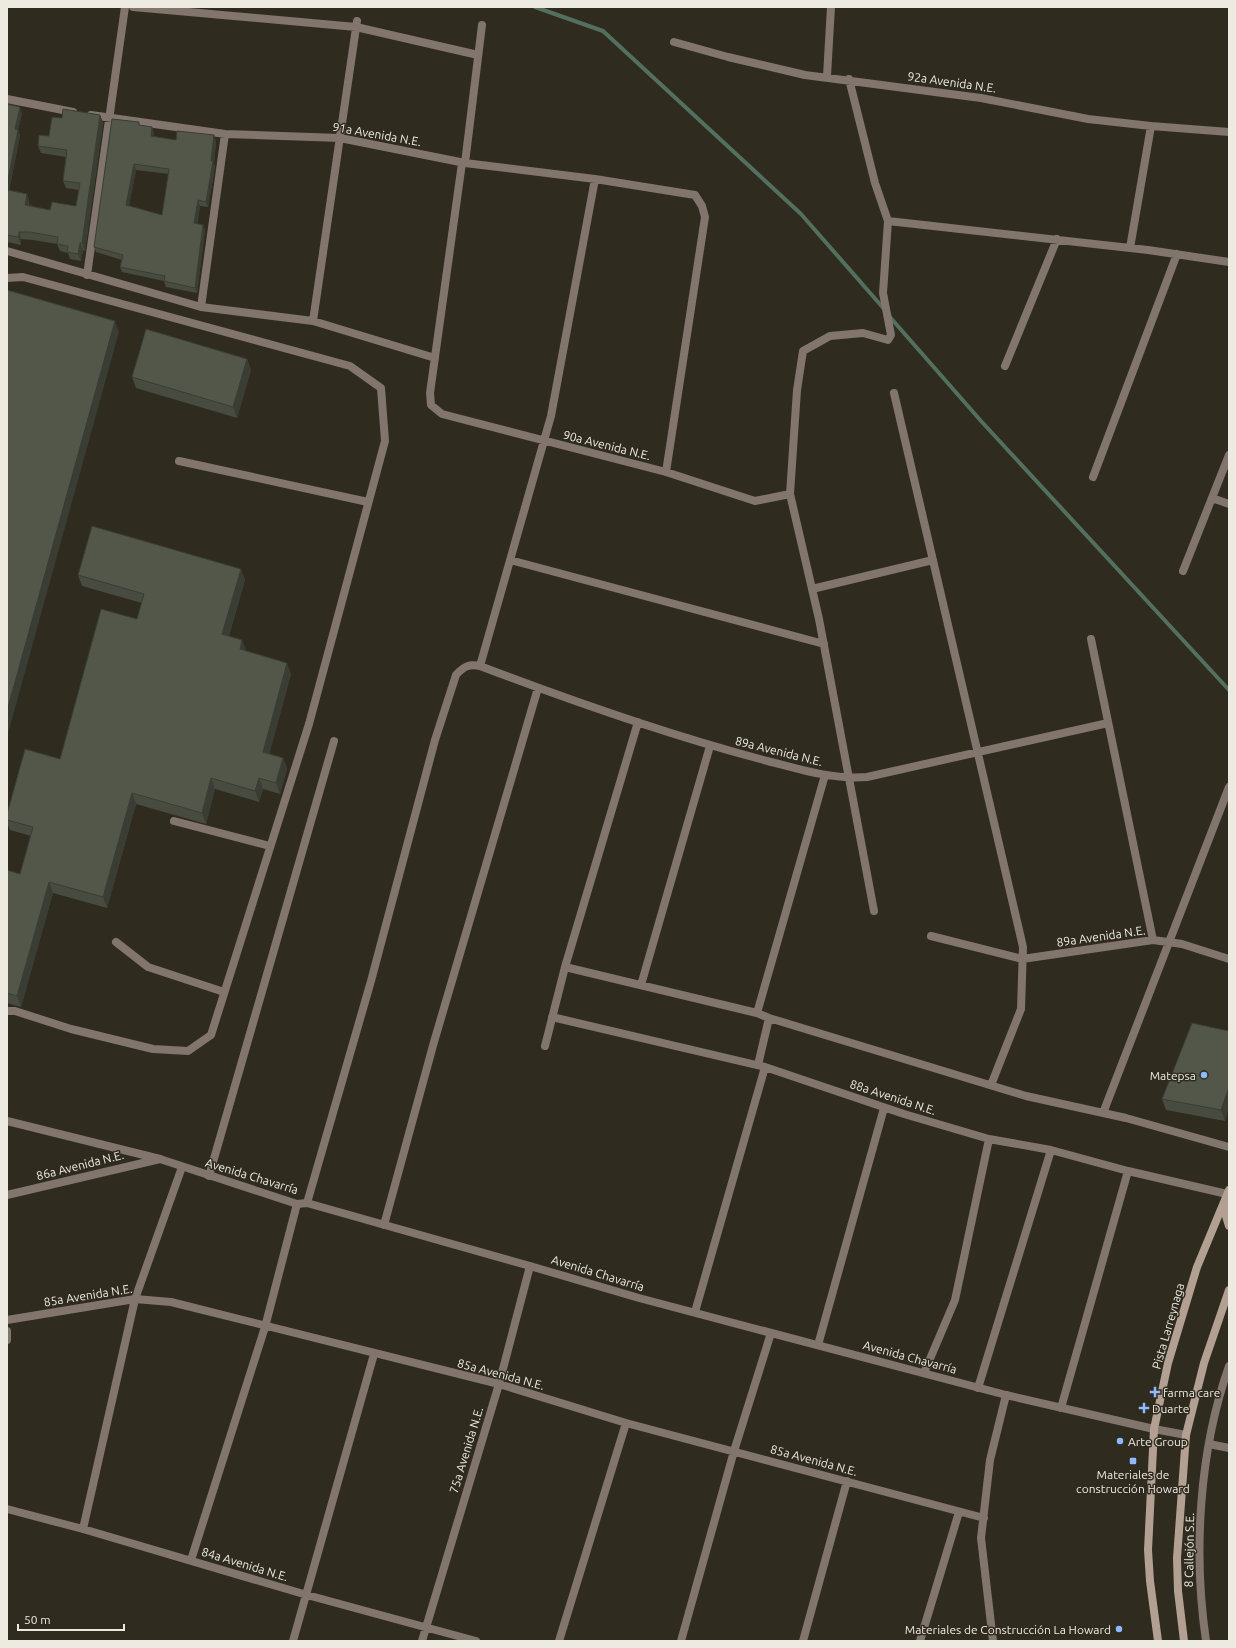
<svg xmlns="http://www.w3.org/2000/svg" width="1236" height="1648" font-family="Ubuntu,sans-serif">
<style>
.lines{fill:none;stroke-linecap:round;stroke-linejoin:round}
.stream{stroke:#536f5f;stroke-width:4}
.service{stroke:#81756d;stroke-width:8}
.minor{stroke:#81756d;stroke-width:8}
.tertiary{stroke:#81756d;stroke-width:8}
.secondary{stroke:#b2a093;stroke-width:8}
.wall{fill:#474b40;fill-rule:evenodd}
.shaded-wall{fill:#393d34}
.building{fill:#52574a;stroke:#393d34;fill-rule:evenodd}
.poi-dot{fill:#8fb8fd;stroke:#2f2b1f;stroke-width:1.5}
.labels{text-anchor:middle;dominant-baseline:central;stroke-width:3;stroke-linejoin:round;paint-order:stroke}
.street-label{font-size:12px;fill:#edeae2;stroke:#2f2b1f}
.poi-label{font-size:12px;fill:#edeae2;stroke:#2f2b1f;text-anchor:start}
</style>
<rect width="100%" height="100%" fill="#2f2b1f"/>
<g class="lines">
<path class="stream" d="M535 7 603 31 801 214 885 310
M889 316 981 421 1229 690"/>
<path class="service" d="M7 278 23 277 350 366 381 388 385 441 309 724 211 1035 188 1051 153 1049 71 1029 15 1011H7
M179 461 368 502
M174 821 270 846
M116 942 148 967 224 992"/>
<path class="minor" d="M133 7 356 27 478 55
M482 25 465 163H462L430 393 431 405 442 414 666 472 755 501 790 494
M674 42 728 57 805 75 981 98 1088 119 1151 126 1229 132
M827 76 831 7
M849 79 875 183 888 221 883 293 891 335 888 340 863 333 830 336 803 351 797 390 790 494 819 619 874 911
M7 99 73 112
M91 115 225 134 340 138 465 163 595 179 695 195 702 206 705 217 666 472
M888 221 1148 250 1229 262
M1130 248 1151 126
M7 251 201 307 313 321 435 358
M87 275 125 7
M201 307 225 134
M313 321 357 21
M1005 366 1057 239
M894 393 1023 947 1021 1009 991 1085
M1093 477 1177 254
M1212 498 1229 504
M510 560 824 644
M1183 571 1229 455
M812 589 933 560
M1091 639 1153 940
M480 666 551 416 595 179
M931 936 1022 959 1153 940 1182 944 1229 959
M565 967 757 1013 769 1018 1026 1096 1126 1118 1229 1147
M641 985 710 746
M757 1013 825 775
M552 1017 765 1067 904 1114 989 1139 1051 1150 1128 1171 1227 1194
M545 1046 565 967 638 722
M758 1065 769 1018
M1103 1113 1229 787
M209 1176 334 741
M7 1195 160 1159
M307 1203 371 981 435 740 456 675C464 666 469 664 480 666 572 701 665 734 760 759 796 768 830 780 867 777L1108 723
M384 1225 434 1042 538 688
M695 1312 765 1067
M7 1320 135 1299 171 1302 499 1384 626 1423 984 1518
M7 1331V1340
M818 1345 884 1108
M924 1373 955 1300 989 1139
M978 1388 1051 1150
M1061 1408 1128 1171
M1209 1444 1229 1448
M7 1509 83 1529 307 1595 476 1641
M83 1529 135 1299 182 1167
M191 1560 265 1327 297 1204
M293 1641 374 1354
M422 1641 499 1384 530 1266
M559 1641 626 1423
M681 1641 734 1451 771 1333
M803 1641 847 1481
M920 1641 959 1512
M993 1641 981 1538 990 1460 1006 1395
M1206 1641C1193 1553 1199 1451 1229 1366"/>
<path class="tertiary" d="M7 1121 160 1159 297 1204 307 1203 530 1266 639 1298 1006 1395 1154 1429 1186 1435"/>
<path class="secondary" d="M1227 1201 1226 1216 1229 1226
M1158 1641 1150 1581 1148 1550 1154 1429 1168 1363 1197 1267 1229 1190
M1184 1641 1178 1591 1177 1558 1186 1435 1204 1363 1229 1290"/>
</g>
<path class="wall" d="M7 104 22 113 18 130 20 136 9 191 27 194 29 201V205L50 210 76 206 79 190 66 188 63 181 66 157 41 153 38 146 49 136 62 118 100 115 103 123 85 251 83 250 81 261 70 259 68 253 60 251 57 244 33 240 21 239V245L7 242Z
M140 125 152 127 154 133 153 136 176 140 216 141 214 163 215 167 208 207 200 206 197 224 203 225 205 230 197 293 166 287 164 281 122 272 120 267 122 260 96 252 94 247ZM136 170 169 174 162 215 129 206Z
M247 359 251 370 237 418 136 388 132 377Z
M241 569 245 580 229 636 242 640 246 651 291 674 269 754 283 758 287 769 280 794 263 789 259 802 215 789 206 824 136 804 107 908 53 893 21 1007 7 1003V870L20 874 31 836 10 830 7 823V814L60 759 137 619 142 603 82 586 78 575Z
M1229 1031 1225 1121 1166 1110 1162 1099Z"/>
<path class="shaded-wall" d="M20 107 22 113 17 135 15 129Z
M100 115 103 123 85 251 82 243Z
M152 127 154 133 153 141 151 136Z
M18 130 20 136 7 200V184Z
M214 135 216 141 214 163 215 167 208 207 206 202Z
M134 164 136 170 128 210 126 205Z
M27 194 29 201 27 212 25 205Z
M198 200 200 206 197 229 194 223Z
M203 225 205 230 197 293 195 288Z
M19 232 21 239V245L18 237Z
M80 243 83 250 81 261 78 254Z
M115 321 119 332 7 737V711Z
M247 359 251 370 237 418 233 407Z
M241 569 245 580 226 645 222 634Z
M242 640 246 651 244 660 240 649Z
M287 663 291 674 267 763 263 752Z
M283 758 287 769 280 794 276 783Z
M211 778 215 789 206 824 202 813Z
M259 778 263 789 259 802 255 791Z
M132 793 136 804 107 908 103 897Z
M49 882 53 893 21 1007 17 996Z
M1229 1087V1109L1225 1121 1221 1110Z"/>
<path class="building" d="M7 104 20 107 15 129 18 130 7 184Z
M63 109 100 115 82 243H80L78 254 67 252 68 246 57 244 58 237 30 232H19L18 237 7 235V194L8 190 27 194 25 205 50 210 52 202 76 206 80 183 63 181 67 150 38 146 39 135 49 136 52 117 62 118Z
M112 119 139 122V125L152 127 151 136 176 140 177 131 214 135 211 161H213L206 202 198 200 194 223 203 225 195 288 164 281 165 276 120 267 123 255 94 247ZM134 164 169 169 162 215 126 205Z
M7 290 115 321 7 711Z
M146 329 247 359 233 407 132 377Z
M92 526 241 569 222 634 242 640 240 649 287 663 263 752 283 758 276 783 259 778 255 791 211 778 202 813 132 793 103 897 49 882 17 996 7 993V870L20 874 33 827 7 820V814L25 749 60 759 101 609 137 619 144 594 78 575Z
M1192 1023 1229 1031V1087L1221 1110 1162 1099Z"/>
<g class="poi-dot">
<circle cx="1204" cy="1075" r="4"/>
<path d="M1153 1386h4v4h4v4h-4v4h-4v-4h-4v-4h4z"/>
<path d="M1142 1402h4v4h4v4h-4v4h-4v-4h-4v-4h4z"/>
<circle cx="1120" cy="1441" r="4"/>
<rect x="1129" y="1457" width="8" height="8" rx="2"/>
<circle cx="1119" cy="1629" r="4"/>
</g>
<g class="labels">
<g class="street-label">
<text transform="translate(952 82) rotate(8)">92a Avenida N.E.</text>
<text transform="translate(377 134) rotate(10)">91a Avenida N.E.</text>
<text transform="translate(607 445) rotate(14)">90a Avenida N.E.</text>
<text transform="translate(779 751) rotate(14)">89a Avenida N.E.</text>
<text transform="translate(1101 936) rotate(-8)">89a Avenida N.E.</text>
<text transform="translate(893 1097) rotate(18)">88a Avenida N.E.</text>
<text transform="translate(80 1165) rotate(-14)">86a Avenida N.E.</text>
<text transform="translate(252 1176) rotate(17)">Avenida Chavarría</text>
<text transform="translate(598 1273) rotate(17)">Avenida Chavarría</text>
<text transform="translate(88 1295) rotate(-9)">85a Avenida N.E.</text>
<text transform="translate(1168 1326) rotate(-74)">Pista Larreynaga</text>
<text transform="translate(910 1357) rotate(15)">Avenida Chavarría</text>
<text transform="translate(501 1374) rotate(15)">85a Avenida N.E.</text>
<text transform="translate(466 1450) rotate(-73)">75a Avenida N.E.</text>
<text transform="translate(814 1460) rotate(15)">85a Avenida N.E.</text>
<text transform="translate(1189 1550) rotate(-89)">8 Callejón S.E.</text>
<text transform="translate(245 1564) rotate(17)">84a Avenida N.E.</text>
</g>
<g class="poi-label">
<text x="1196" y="1075" text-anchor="end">Matepsa</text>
<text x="1163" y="1392">farma care</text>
<text x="1152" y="1408">Duarte</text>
<text x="1128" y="1441">Arte Group</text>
<text x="1133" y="1474" text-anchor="middle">Materiales de<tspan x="1133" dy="14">construcción Howard</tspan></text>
<text x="1111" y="1629" text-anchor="end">Materiales de Construcción La Howard</text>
</g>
</g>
<rect width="1236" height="1648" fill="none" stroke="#edeae2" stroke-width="16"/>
<path d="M18 1624v6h106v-6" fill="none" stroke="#edeae2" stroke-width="2"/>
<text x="24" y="1624" font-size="12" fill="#edeae2" stroke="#2f2b1f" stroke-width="3" paint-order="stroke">50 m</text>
</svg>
